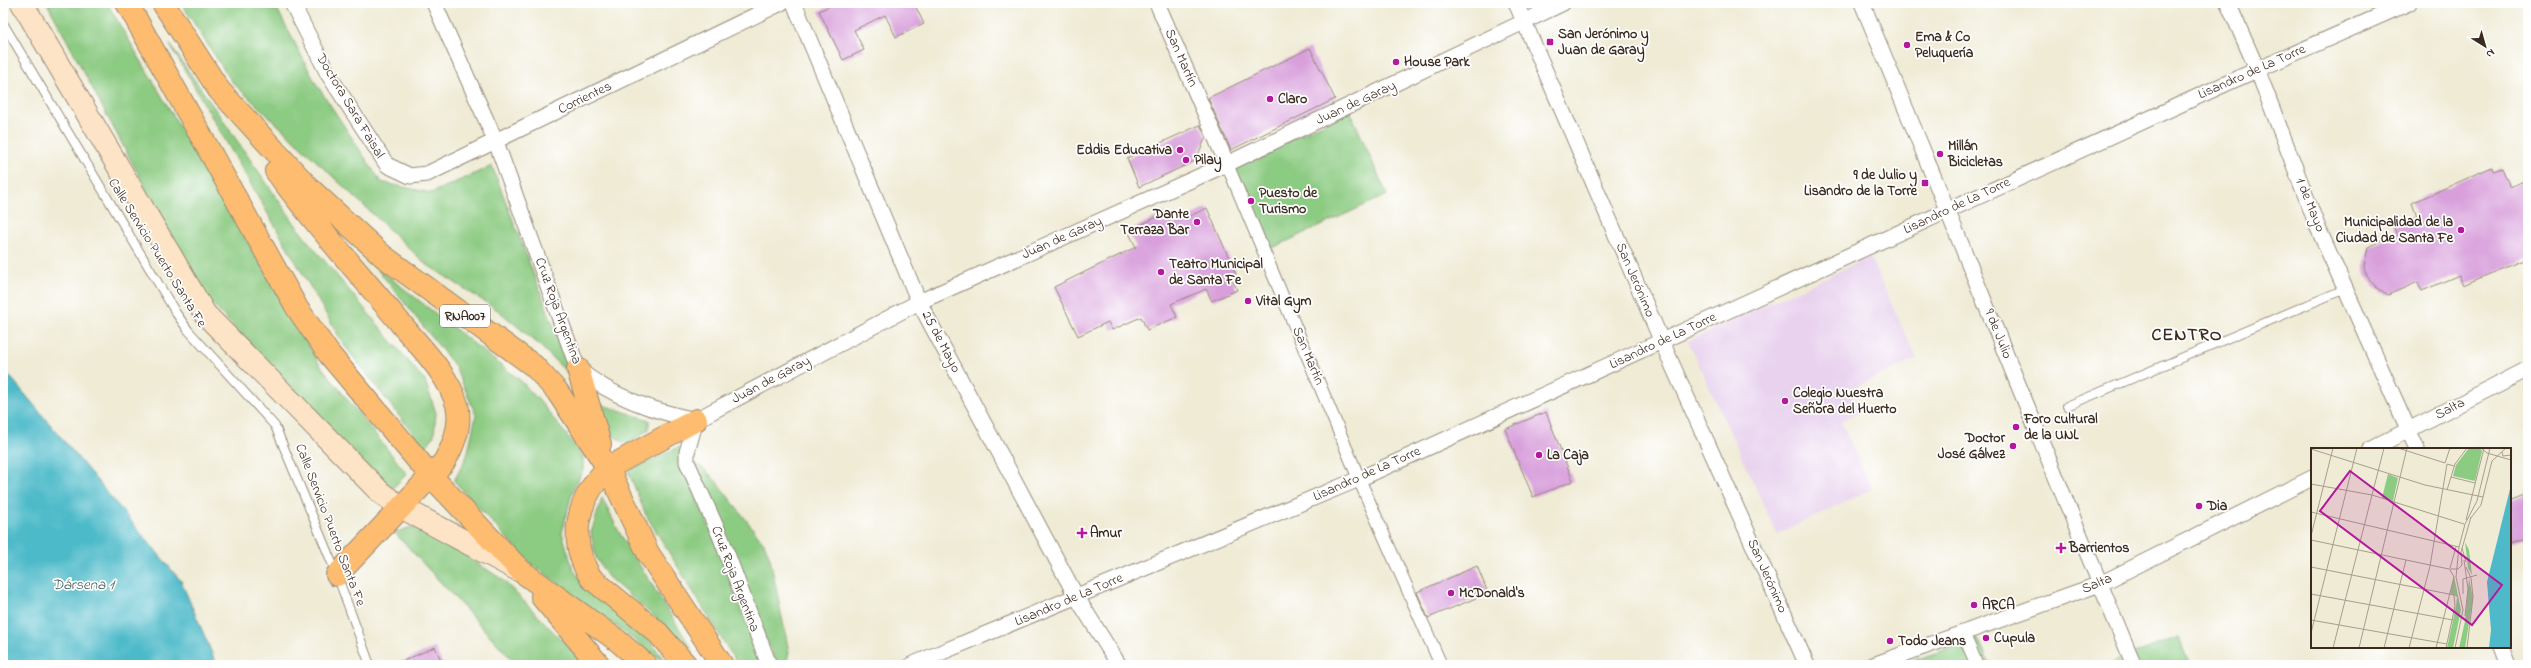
<svg xmlns="http://www.w3.org/2000/svg" width="2531" height="668" font-family="'Indie Flower',sans-serif">
<style>
.built{fill:#e8d2ee}
.green{fill:#8ccb82;stroke:#647a50}
.water{fill:#4ebac9;stroke:#447274}
.building{fill:#d89fdb}
.lines{fill:none;stroke-linecap:round;stroke-linejoin:round}
.service-casing{stroke:#958a7a;stroke-width:10}
.pedestrian-casing{stroke:#958a7a;stroke-width:14}
.minor-casing{stroke:#958a7a;stroke-width:17}
.secondary-casing{stroke:#958a7a;stroke-width:24}
.trunk-casing{stroke:#958a7a;stroke-width:24}
.service{stroke:#fff;stroke-width:8}
.pedestrian{stroke:#fff;stroke-width:12}
.minor{stroke:#fff;stroke-width:15}
.secondary{stroke:#fee4c6;stroke-width:22}
.trunk{stroke:#fdbc70;stroke-width:22}
.poi-dot{fill:#b5179e;stroke:#fff;stroke-width:1.5}
.labels{text-anchor:middle;dominant-baseline:central;stroke-width:3.5;stroke-linejoin:round;paint-order:stroke}
.shield{fill:#fff;stroke:#766a62;stroke-width:1}
.shield-label{font-size:13px;font-weight:bold;fill:#3b2a1e}
.poi-label{font-size:14px;font-weight:bold;fill:#3b2a1e;stroke:#fff;text-anchor:start}
.street-label{font-size:14px;fill:#3b2a1e;stroke:#fff}
.water-label{font-size:15px;font-style:italic;fill:#425c5a;stroke:#fff}
.district-label{font-size:18px;font-weight:bold;letter-spacing:1px;fill:#3b2a1e;stroke:#fff}
.inset-road{fill:none;stroke:#a79e8c;stroke-width:1}
.view{fill:#b5179e;fill-opacity:0.15;stroke:#b5179e;stroke-width:2}
.inset-edge{fill:none;stroke:#3b2a1e;stroke-width:2}
</style>
<rect width="100%" height="100%" fill="#fff"/>
<filter id="ink" filterUnits="userSpaceOnUse"><feTurbulence type="fractalNoise" baseFrequency=".025" numOctaves="2"/><feDisplacementMap in="SourceGraphic" scale="8" xChannelSelector="R" yChannelSelector="G"/><feConvolveMatrix kernelMatrix="1 2 1 2 8 2 1 2 1" color-interpolation-filters="sRGB"/></filter>
<filter id="wash" filterUnits="userSpaceOnUse"><feTurbulence type="fractalNoise" baseFrequency=".012" numOctaves="4" result="noise"/><feDisplacementMap in="SourceGraphic" scale="16" xChannelSelector="R" yChannelSelector="G"/><feGaussianBlur stdDeviation="0.9" result="paint"/><feColorMatrix in="noise" values="0 0 0 0 0 0 0 0 0 0 0 0 0 0 0 0 0 1.4 0 .05"/><feComposite in="paint" operator="in"/></filter>
<g filter="url(#wash)">
<rect width="100%" height="100%" fill="#efebd5"/>
<path class="built" d="M1870 257 1917 359 1849 390 1859 412 1841 421 1872 489 1777 534 1688 341Z"/>
<path class="green" d="M47 3H107L320 365 407 474 389 492 201 292Z
M181 3H274L315 82 381 182 431 193 492 166 574 379 536 342 499 311 426 264 232 82Z
M169 43 302 234 425 381 436 413 434 435 425 449 344 345Z
M1350 111 1387 195 1268 250 1232 166Z
M374 265 521 381 542 404 583 456V470L572 493 562 533 573 569 589 591 648 639 668 665 529 562 454 481 467 456 476 415 455 366Z
M600 404 649 420V429L628 445 612 435Z
M679 447 682 464 715 540 762 665H738L646 515 628 471Z
M691 462 703 468 716 481 764 543 770 558 789 652 786 665H777Z
M602 498 619 532 692 649 608 577 596 558 591 533Z
M411 527 431 533 503 580 586 665H517L395 533Z
M2178 637 2190 665H2105Z
M1978 638 1990 665H1901Z"/>
<path class="water" d="M3 368 181 581 217 665H3Z"/>
<g id="blocks">
<path class="building" d="M836 3H914L924 24 896 37 885 15 854 30 864 50 843 60 819 11Z
M1310 48 1335 99 1231 150 1208 98Z
M1200 125 1206 137 1195 161 1139 187 1127 158Z
M2492 167 2493 171 2502 168 2510 187 2528 179V258L2463 285 2459 275 2422 291 2418 282 2388 295 2376 287 2366 275 2364 267 2368 247 2397 235 2393 226 2417 217 2412 203Z
M1207 208 1236 274 1231 277 1237 290 1212 301 1206 289 1171 304 1177 317 1147 330 1141 317 1112 330 1108 322 1078 336 1054 287 1136 247 1128 231 1165 213 1171 225Z
M1546 412 1573 481 1533 497 1505 429Z
M2528 493V537L2510 543V500Z
M1477 566 1488 593 1428 618 1417 592Z
M435 647 443 665H394Z"/>
</g>
</g>
<g filter="url(#ink)">
<use href="#blocks" fill-opacity="0" stroke="#958a7a" stroke-width="1"/>
<g class="lines">
<defs>
<path id="service" d="M3 23 176 313 188 330 275 426 337 575 370 665
M2067 406 2345 289"/>
<path id="pedestrian" d="M1227 164 1359 479 1441 665
M1963 633 1977 665"/>
<path id="minor" d="M292 3 328 74 387 165 410 176 427 174 781 3
M434 3 496 142 578 369C612 397 653 411 696 420
M794 3 919 302 1076 596 1119 665
M1157 3 1227 164
M1516 3 1662 342 1807 665
M1862 3C1954 223 2041 445 2134 665
M2228 3 2257 69 2318 228 2417 449
M696 420 919 302 1227 164 1563 3
M696 420 687 452V462L721 538 769 665
M2371 449 2528 369
M2502 647 2509 665
M911 665 1359 479 2234 80 2409 3
M1873 665 2100 584 2312 478"/>
<path id="secondary" d="M22 3 205 314 381 493 401 507 518 570"/>
<path id="trunk" d="M127 3 297 308 329 354 431 476 521 571 618 641 646 665
M163 3 219 90 309 188 383 256 534 366 557 391 608 468 648 553 722 665
M276 171C315 225 360 274 402 325 422 349 448 374 457 405 462 425 454 445 444 462L337 575
M578 369 600 444
M542 597 599 665
M686 665 658 633 591 578C567 540 577 498 608 468L696 420"/>
</defs>
<use href="#service" class="service-casing"/>
<use href="#pedestrian" class="pedestrian-casing"/>
<use href="#minor" class="minor-casing"/>
<use href="#secondary" class="secondary-casing"/>
<use href="#trunk" class="trunk-casing"/>
<use href="#service" class="service"/>
<use href="#pedestrian" class="pedestrian"/>
<use href="#minor" class="minor"/>
<use href="#secondary" class="secondary"/>
<use href="#trunk" class="trunk"/>
</g>
</g>
<g class="poi-dot">
<rect x="1546" y="38" width="8" height="8" rx="2"/>
<circle cx="1907" cy="45" r="4"/>
<circle cx="1396" cy="62" r="4"/>
<circle cx="1270" cy="99" r="4"/>
<circle cx="1180" cy="150" r="4"/>
<circle cx="1940" cy="154" r="4"/>
<circle cx="1186" cy="160" r="4"/>
<rect x="1921" y="179" width="8" height="8" rx="2"/>
<circle cx="1251" cy="201" r="4"/>
<circle cx="1197" cy="222" r="4"/>
<circle cx="2461" cy="230" r="4"/>
<circle cx="1161" cy="272" r="4"/>
<circle cx="1248" cy="301" r="4"/>
<circle cx="1785" cy="401" r="4"/>
<circle cx="2016" cy="427" r="4"/>
<circle cx="2013" cy="446" r="4"/>
<circle cx="1539" cy="455" r="4"/>
<circle cx="2199" cy="506" r="4"/>
<path d="M1080 527h4v4h4v4h-4v4h-4v-4h-4v-4h4z"/>
<path d="M2059 542h4v4h4v4h-4v4h-4v-4h-4v-4h4z"/>
<circle cx="1451" cy="593" r="4"/>
<circle cx="1974" cy="605" r="4"/>
<circle cx="1986" cy="638" r="4"/>
<circle cx="1890" cy="641" r="4"/>
</g>
<g class="labels">
<rect class="shield" x="440" y="305" width="50" height="22" rx="3"/>
<g class="shield-label">
<text x="465" y="316">RNA007</text>
</g>
<g class="poi-label">
<text x="1558" y="34">San Jerónimo y<tspan x="1558" dy="16">Juan de Garay</tspan></text>
<text x="1915" y="37">Ema &amp; Co<tspan x="1915" dy="16">Peluquería</tspan></text>
<text x="1404" y="62">House Park</text>
<text x="1278" y="99">Claro</text>
<text x="1948" y="146">Millán<tspan x="1948" dy="16">Bicicletas</tspan></text>
<text x="1172" y="150" text-anchor="end">Eddis Educativa</text>
<text x="1194" y="160">Pilay</text>
<text x="1917" y="175" text-anchor="end">9 de Julio y<tspan x="1917" dy="16">Lisandro de la Torre</tspan></text>
<text x="1259" y="193">Puesto de<tspan x="1259" dy="16">Turismo</tspan></text>
<text x="1189" y="214" text-anchor="end">Dante<tspan x="1189" dy="16">Terraza Bar</tspan></text>
<text x="2453" y="222" text-anchor="end">Municipalidad de la<tspan x="2453" dy="16">Ciudad de Santa Fe</tspan></text>
<text x="1169" y="264">Teatro Municipal<tspan x="1169" dy="16">de Santa Fe</tspan></text>
<text x="1256" y="301">Vital Gym</text>
<text x="1793" y="393">Colegio Nuestra<tspan x="1793" dy="16">Señora del Huerto</tspan></text>
<text x="2024" y="419">Foro cultural<tspan x="2024" dy="16">de la UNL</tspan></text>
<text x="2005" y="438" text-anchor="end">Doctor<tspan x="2005" dy="16">José Gálvez</tspan></text>
<text x="1547" y="455">La Caja</text>
<text x="2207" y="506">Dia</text>
<text x="1090" y="533">Amur</text>
<text x="2069" y="548">Barrientos</text>
<text x="1459" y="593">McDonald's</text>
<text x="1982" y="605">ARCA</text>
<text x="1994" y="638">Cupula</text>
<text x="1898" y="641">Todo Jeans</text>
</g>
<g class="street-label">
<text transform="translate(1181 58) rotate(66)">San Martín</text>
<text transform="translate(2252 72) rotate(-24)">Lisandro de La Torre</text>
<text transform="translate(585 98) rotate(-26)">Corrientes</text>
<text transform="translate(1356 103) rotate(-25)">Juan de Garay</text>
<text transform="translate(350 106) rotate(59)">Doctora Sara Faisal</text>
<text transform="translate(2310 205) rotate(68)">1 de Mayo</text>
<text transform="translate(1957 206) rotate(-25)">Lisandro de La Torre</text>
<text transform="translate(1062 238) rotate(-24)">Juan de Garay</text>
<text transform="translate(157 253) rotate(58)">Calle Servicio Puerto Santa Fe</text>
<text transform="translate(1635 280) rotate(67)">San Jerónimo</text>
<text transform="translate(558 311) rotate(70)">Cruz Roja Argentina</text>
<text transform="translate(1998 334) rotate(68)">9 de Julio</text>
<text transform="translate(1663 341) rotate(-25)">Lisandro de La Torre</text>
<text transform="translate(941 342) rotate(62)">25 de Mayo</text>
<text transform="translate(1308 356) rotate(67)">San Martín</text>
<text transform="translate(771 380) rotate(-28)">Juan de Garay</text>
<text transform="translate(2450 409) rotate(-27)">Salta</text>
<text transform="translate(1367 474) rotate(-24)">Lisandro de La Torre</text>
<text transform="translate(330 525) rotate(69)">Calle Servicio Puerto Santa Fe</text>
<text transform="translate(1767 576) rotate(66)">San Jerónimo</text>
<text transform="translate(735 579) rotate(69)">Cruz Roja Argentina</text>
<text transform="translate(2097 584) rotate(-23)">Salta</text>
<text transform="translate(1069 600) rotate(-23)">Lisandro de La Torre</text>
</g>
<g class="water-label">
<text x="83" y="585">Dársena 1</text>
</g>
<g class="district-label">
<text x="2187" y="336">CENTRO</text>
</g>
</g>
<g transform="translate(2311 448)">
<rect width="200" height="200" fill="#efebd5"/>
<path d="M158 0H169L171 3 164 33 142 28 145 17ZM77 26 87 30 82 53 71 50ZM154 94 158 102 161 127 157 120ZM143 128 150 162 142 200H136L145 158 146 149 139 145ZM158 130 162 150 154 200H148L154 173Z" fill="#8ccb82"/>
<path d="M200 37V200H178L180 182 176 134Z" fill="#4ebac9"/>
<path class="inset-road" d="M87 0 134 15 139 0M170 0 176 5 200 12M0 1 114 37 172 49M191 4 192 8 200 7M140 29 164 35M0 36 61 47 153 76M136 42 144 16 156 0M0 64 148 99M159 71 170 57 181 13 195 0M155 72 173 0M0 88 22 0M0 92 138 121M151 100 155 114M153 112 157 141 154 168M0 119 143 147 144 158 135 200M155 119 160 130 162 149 156 200M139 120 145 99M138 121H147L151 117 150 104 160 69M0 146 142 172M152 146V131L166 127M0 172 136 196M0 185 46 0M22 200 73 0M48 200 96 0M73 200 95 112M98 200 119 118 136 16 143 18M125 200 143 129 139 122M144 200 152 162 145 129 148 99 154 76 166 53 179 0"/>
<path class="view" d="M39 23 191 137 161 177 9 63Z"/>
<rect width="200" height="200" class="inset-edge"/>
</g>
<rect width="2531" height="668" fill="none" stroke="#fff" stroke-width="16"/>
<g transform="translate(2485 46) rotate(143)" stroke="#ffffff" stroke-width="3" paint-order="stroke">
<path d="M0-3L7 15L0 10L-7 15Z" fill="#3b2a1e"/>
<text y="-6" font-size="11" font-weight="bold" text-anchor="middle" fill="#3b2a1e">N</text>
</g>
</svg>
